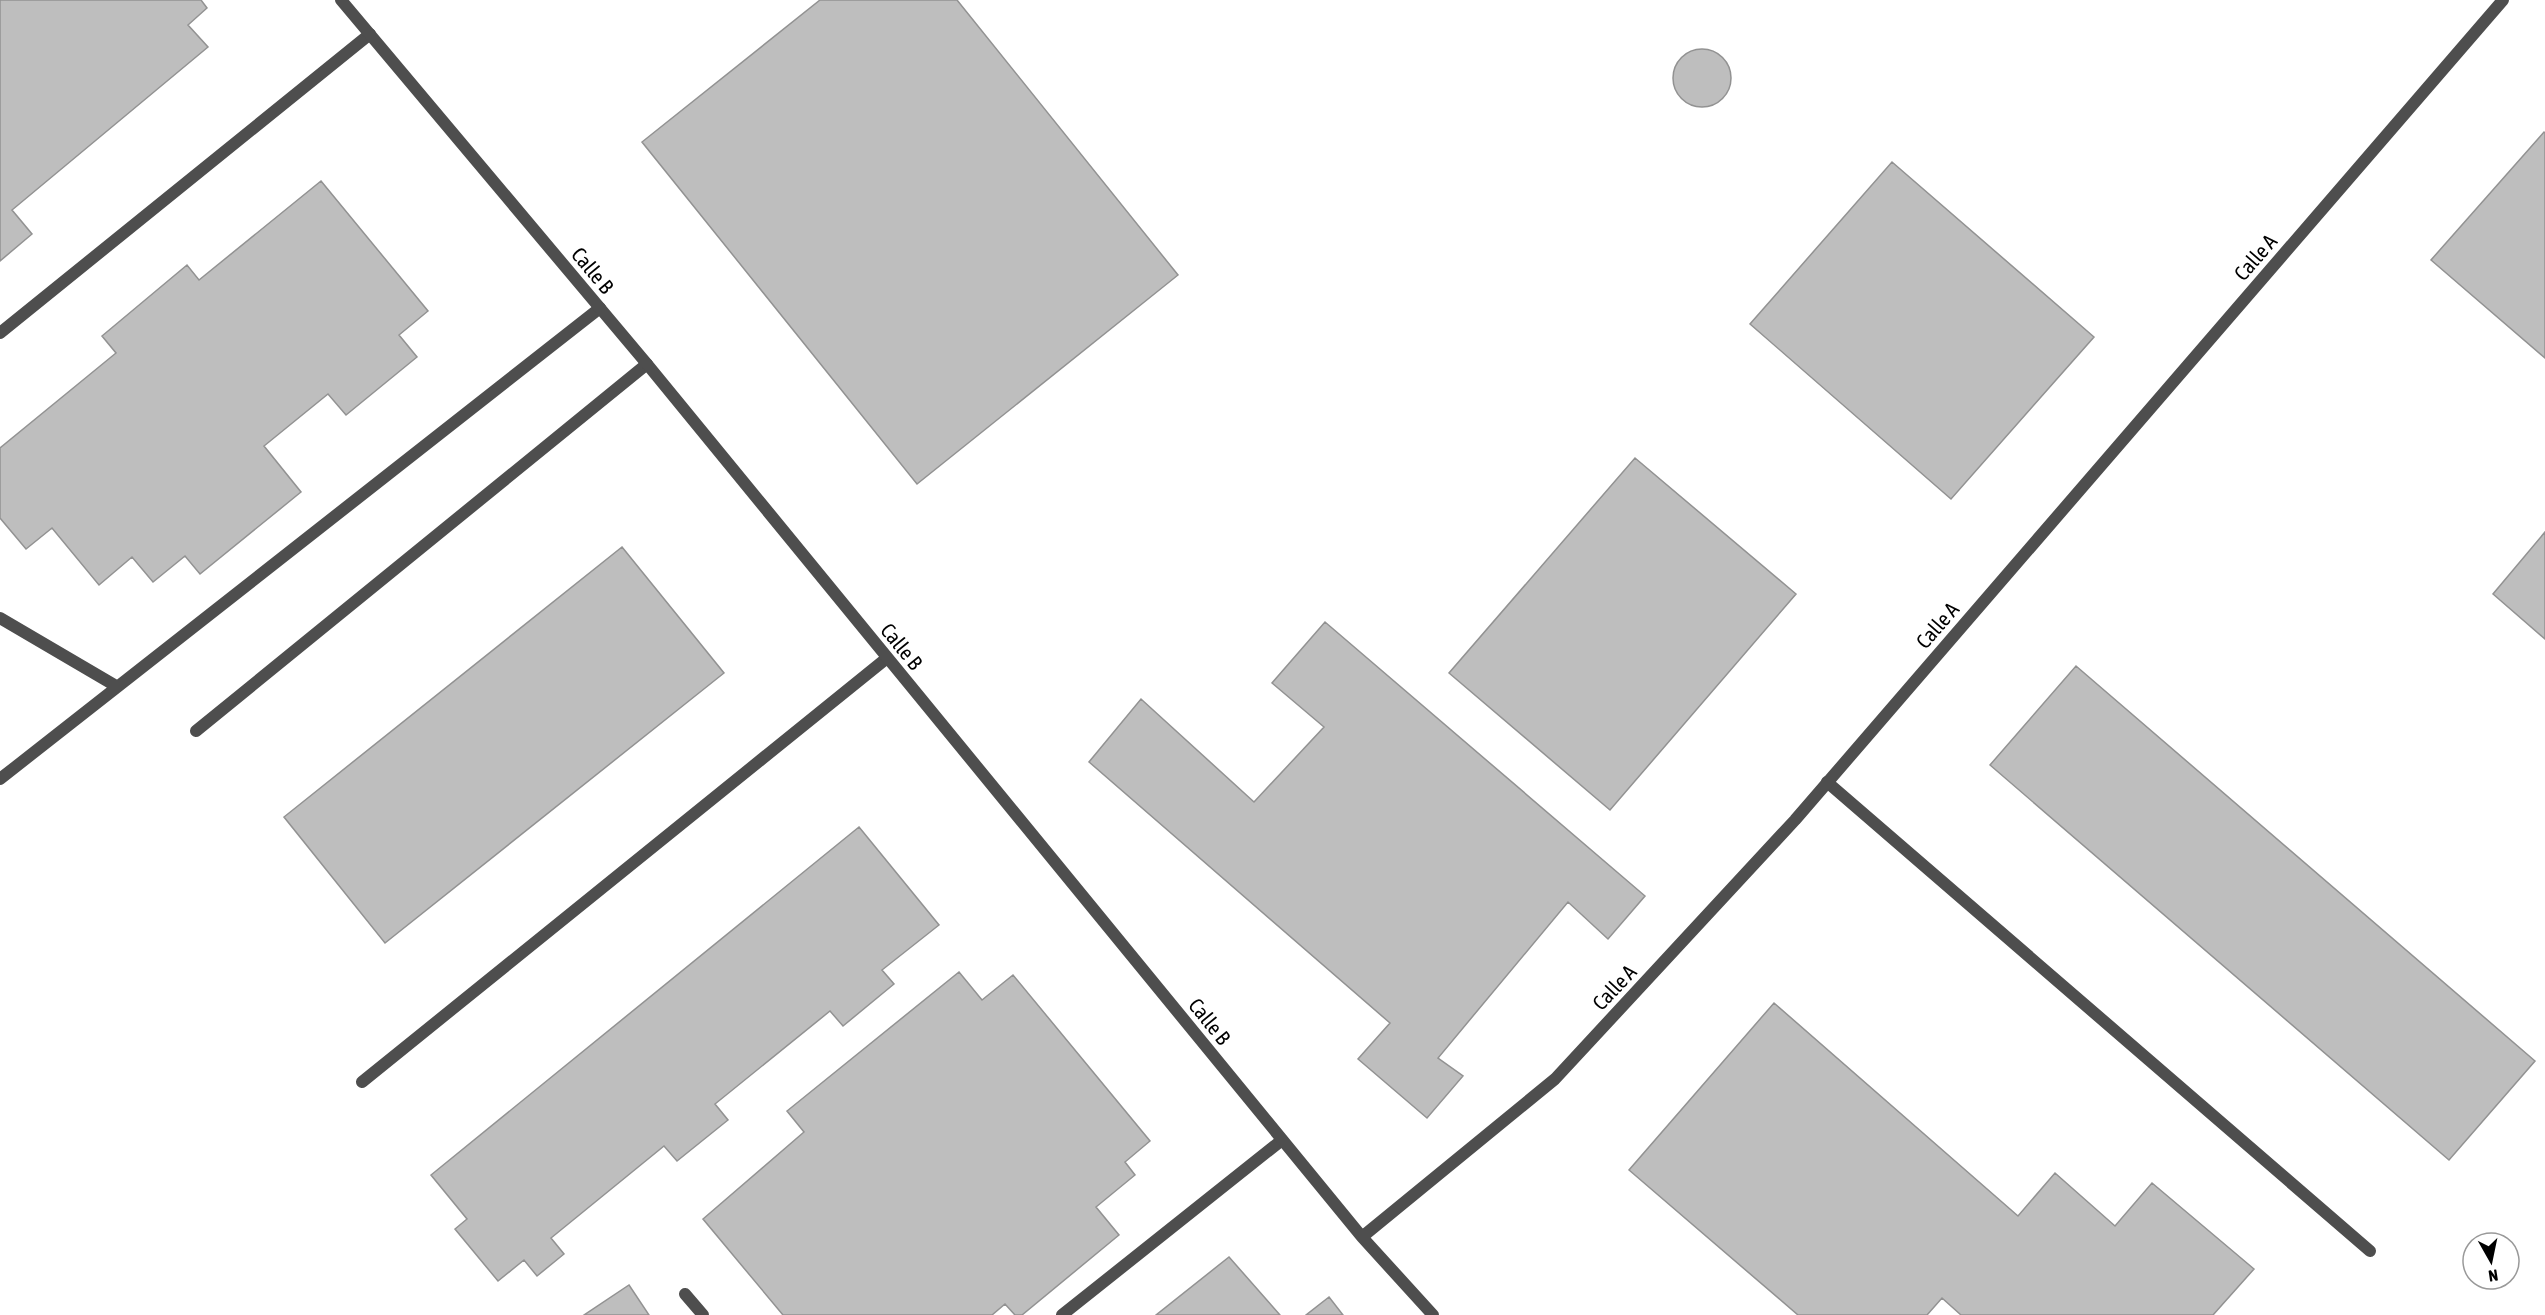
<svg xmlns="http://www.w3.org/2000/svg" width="2545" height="1315" font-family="'Asap Condensed',sans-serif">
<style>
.building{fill:#bebebe;stroke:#929292;stroke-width:1.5}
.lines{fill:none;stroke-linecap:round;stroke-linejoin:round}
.service{stroke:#4e4e4e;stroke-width:12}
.minor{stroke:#4e4e4e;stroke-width:12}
.labels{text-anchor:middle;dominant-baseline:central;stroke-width:4.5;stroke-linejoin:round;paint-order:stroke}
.street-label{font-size:21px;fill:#000;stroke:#fff}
</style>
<rect width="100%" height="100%" fill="#fff"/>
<path class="building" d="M0 0H201L207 8 188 25 208 47 12 210 32 234 0 261Z
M820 0H957L1178 275 917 484 642 142Z
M1673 78a29 29 0 1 1 58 0a29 29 0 1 1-58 0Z
M2544 132 2545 133V358L2431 260Z
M1892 162 2094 337 1951 499 1750 324Z
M321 181 428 311 399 335 417 357 346 415 328 394 264 446 301 492 200 574 185 556 153 582 132 557 99 585 52 528 26 549 0 518V448L116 353 102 336 187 265 199 280Z
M1635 458 1796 594 1610 810 1449 673Z
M2545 532V639L2493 594Z
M622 547 724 673 385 943 284 817Z
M1325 622 1645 896 1608 939 1568 902 1438 1058 1463 1076 1427 1118 1358 1059 1390 1023 1089 762 1141 699 1254 802 1324 727 1272 683Z
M2076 666 2535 1061 2449 1160 1990 765Z
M859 827 939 925 882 970 894 984 843 1026 830 1011 715 1104 728 1120 677 1161 664 1146 551 1238 564 1254 537 1276 524 1260 498 1281 455 1229 467 1219 431 1175Z
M959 972 982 1000 1013 975 1150 1141 1125 1162 1135 1175 1096 1207 1119 1235 1022 1315H1015L1005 1304 992 1315H783L703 1219 804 1132 787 1111Z
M1774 1003 2018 1216 2055 1173 2115 1226 2152 1183 2254 1269 2213 1315H1961L1942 1298 1927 1315H1798L1629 1170Z
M1229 1257 1280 1315H1156Z
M629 1285 649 1315H584Z
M1329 1297 1343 1315H1306Z"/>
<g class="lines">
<path class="service" d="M0 333 370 34
M0 618 116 686
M196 731 647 364
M0 779 600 308
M1827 782 2370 1251
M362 1082 887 658
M685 1294 703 1315
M1062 1315 1282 1140"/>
<path class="minor" d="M341 0 647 364 1362 1237 1433 1315
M1362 1237 1555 1079 1795 820 2503 0"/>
</g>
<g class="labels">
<g class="street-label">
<text transform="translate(2255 257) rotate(-49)">Calle A</text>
<text transform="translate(593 270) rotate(50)">Calle B</text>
<text transform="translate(1937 625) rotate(-49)">Calle A</text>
<text transform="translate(902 646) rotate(51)">Calle B</text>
<text transform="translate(1614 987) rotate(-47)">Calle A</text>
<text transform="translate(1210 1021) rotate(51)">Calle B</text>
</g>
</g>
<g transform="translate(2491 1261) rotate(171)"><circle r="28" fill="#ffffff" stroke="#999999" stroke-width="1.5"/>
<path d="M0-4.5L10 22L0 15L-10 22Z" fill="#000000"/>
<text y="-9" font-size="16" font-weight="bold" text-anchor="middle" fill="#000000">N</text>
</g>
</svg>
